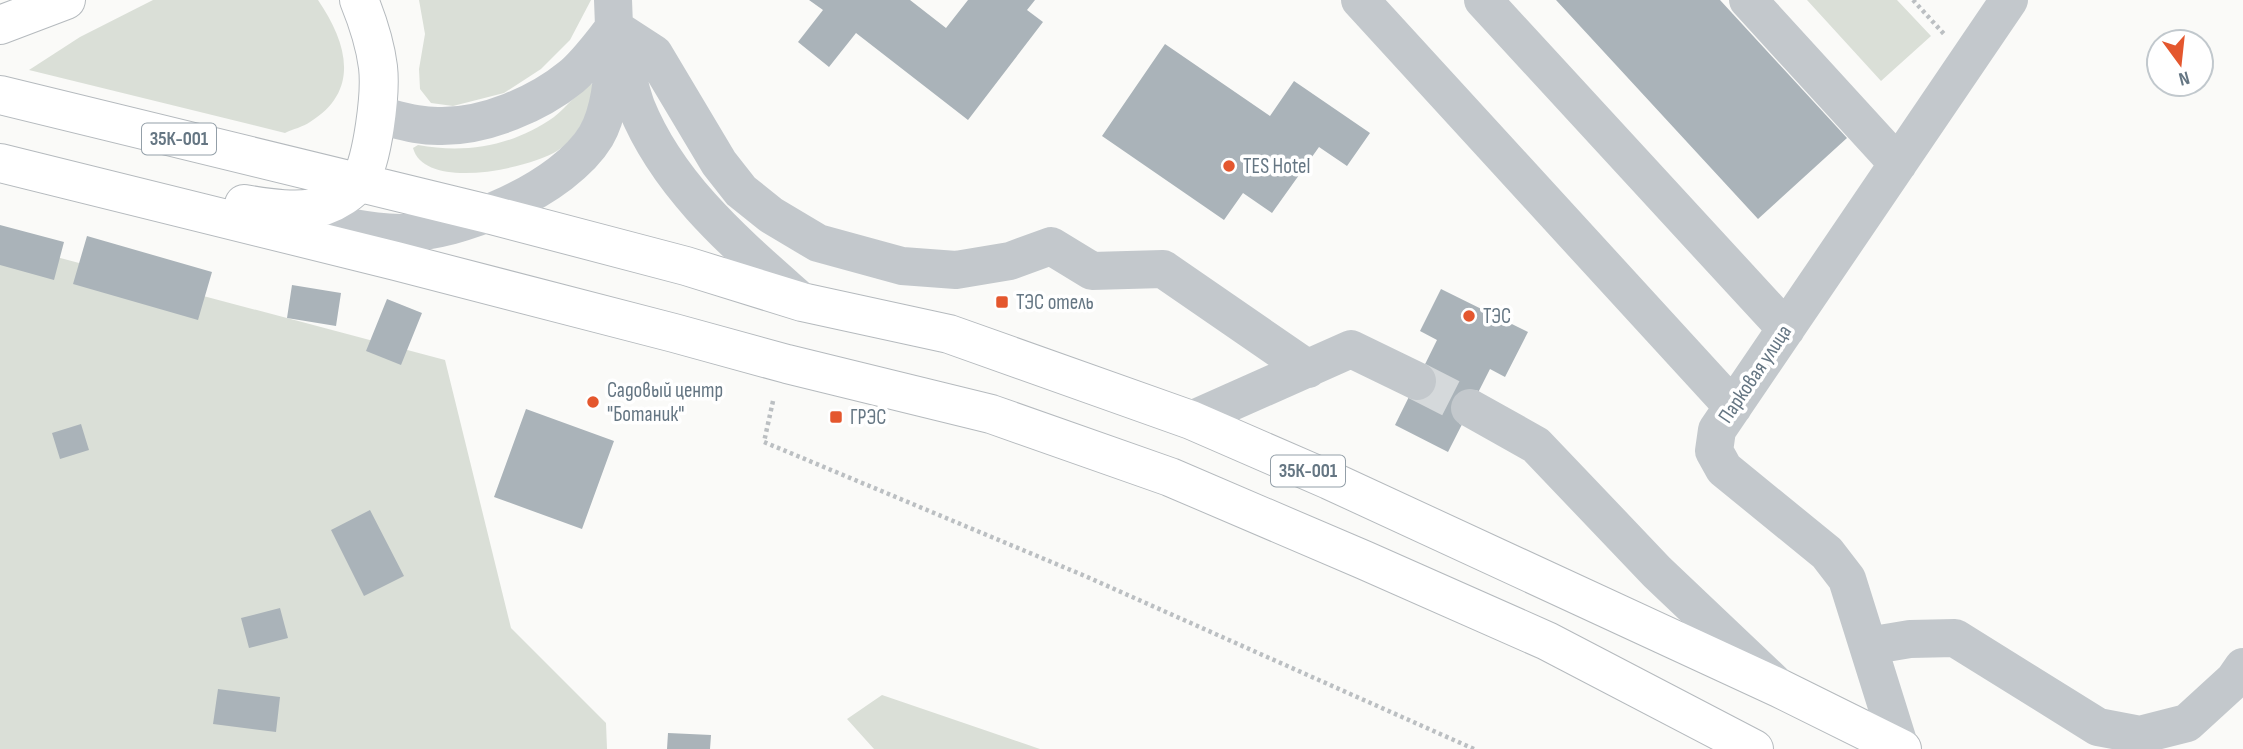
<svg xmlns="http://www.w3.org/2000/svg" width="2243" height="749" font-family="'Sofia Sans Condensed',sans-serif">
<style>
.green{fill:#dadfd7}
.building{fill:#aab3b9}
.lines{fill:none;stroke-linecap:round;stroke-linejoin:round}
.minor-tunnel{stroke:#d5d9db;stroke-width:38;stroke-dasharray:38 19;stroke-linecap:butt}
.major-casing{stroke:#b5babe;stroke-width:40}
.path{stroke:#bbbfc2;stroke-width:4.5;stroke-dasharray:3.5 3.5;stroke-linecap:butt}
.minor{stroke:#c3c8cc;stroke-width:38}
.major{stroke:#fff;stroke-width:38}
.poi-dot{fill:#e4572e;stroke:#fff;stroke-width:2.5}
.labels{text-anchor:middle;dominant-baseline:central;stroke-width:7;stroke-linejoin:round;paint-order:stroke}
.shield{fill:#fff;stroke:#939fa8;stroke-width:2}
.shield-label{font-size:19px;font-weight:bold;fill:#657683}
.poi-label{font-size:21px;fill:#657683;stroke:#fff;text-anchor:start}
.street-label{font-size:21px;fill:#657683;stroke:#fff}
</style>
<rect width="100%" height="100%" fill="#fafaf8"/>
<path class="green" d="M153 0H318C346 41 362 90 310 122 303 127 293 129 285 133L29 70 80 37Z
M419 0H591L570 40 541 69 504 93 453 106 431 103 420 89 419 69 425 34Z
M1807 0H1897L1931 36 1881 81Z
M591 84 596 85C598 102 595 105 585 119 577 131 570 143 557 151 530 168 425 192 413 148L418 145C466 154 513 146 554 117 567 107 577 92 591 84Z
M0 242 445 360 511 628 606 723 607 749H0Z
M882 695 1040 749H874L847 719Z"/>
<path class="building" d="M809 0H910L946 28 968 0H1035L1027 10 1043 22 968 120 856 33 829 67 798 42 823 10Z
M1556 0H1720L1847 138 1758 219Z
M1165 44 1270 116 1294 81 1370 133 1347 166 1319 147 1272 213 1243 193 1224 220 1102 136Z
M0 225 64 242 54 280 0 265Z
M87 236 212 272 198 320 73 284Z
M292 285 341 293 336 326 287 318Z
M1441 289 1528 332 1505 377 1490 369 1448 452 1395 425 1437 340 1420 331Z
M387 299 422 313 401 365 366 351Z
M526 409 614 441 582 529 494 497Z
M81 424 89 450 60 459 52 433Z
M370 510 404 576 364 596 331 530Z
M280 608 288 638 249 648 241 618Z
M218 689 280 697 276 732 213 724Z
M668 733 711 735 710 749H667Z"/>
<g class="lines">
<path class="minor-tunnel" d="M1417 381 1470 408"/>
<defs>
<path id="major" d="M0 25 66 0
M0 95 488 214 686 266 802 302 949 334 1191 420 1329 480 1779 688 1902 749
M0 163 396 261 674 333 787 364 991 414 1170 477 1364 560 1547 641 1754 749
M244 204C268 208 299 213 324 206 335 202 352 192 359 182 373 160 381 93 378 67 375 43 368 22 359 0"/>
</defs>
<use href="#major" class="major-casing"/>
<path class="path" d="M1913 0 1944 34
M773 401 764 442 1085 576 1474 749"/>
<path class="minor" d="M1360 0 1733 407
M1483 0 1786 329
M1748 0 1898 164
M614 28 654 54 719 163 741 191 771 215 818 243 902 266 956 270 1010 261 1051 246 1092 271 1163 269 1308 369
M622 54C626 71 630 89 636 106 669 188 738 245 802 302
M378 115C399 120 420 127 442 126 486 126 538 104 571 77 587 64 601 44 614 28
M280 212C320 221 359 232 400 233 460 233 564 189 596 136 616 102 615 39 613 0
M1470 408 1536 445 1657 572 1773 682
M1191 420 1351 349 1417 381
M1868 646 1910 639 1955 638 2098 727 2140 735 2187 723 2234 680 2243 667
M1900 748 1847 579 1827 553 1724 469 1714 451 1717 430 2009 0"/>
<use href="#major" class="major"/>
</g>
<g class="poi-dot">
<circle cx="1229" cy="166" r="7"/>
<rect x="995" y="295" width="14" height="14" rx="3.5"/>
<circle cx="1469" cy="316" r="7"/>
<circle cx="593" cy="402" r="7"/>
<rect x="829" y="410" width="14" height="14" rx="3.5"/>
</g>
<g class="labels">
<g class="shield">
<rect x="142" y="123.5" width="74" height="31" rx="5"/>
<rect x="1271" y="455.5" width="74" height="31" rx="5"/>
</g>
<g class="shield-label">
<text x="179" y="139">35К-001</text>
<text x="1308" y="471">35К-001</text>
</g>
<g class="poi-label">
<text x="1243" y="166">TES Hotel</text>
<text x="1016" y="302">ТЭС отель</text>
<text x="1483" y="316">ТЭС</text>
<text x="607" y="390">Садовый центр<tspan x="607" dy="24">"Ботаник"</tspan></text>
<text x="850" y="417">ГРЭС</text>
</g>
<g class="street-label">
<text transform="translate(1755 374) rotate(-56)">Парковая улица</text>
</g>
</g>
<g transform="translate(2180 63) rotate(165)"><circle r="33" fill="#ffffff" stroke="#c1c8cd" stroke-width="2"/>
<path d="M0-5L12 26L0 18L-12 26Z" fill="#e4572e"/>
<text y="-10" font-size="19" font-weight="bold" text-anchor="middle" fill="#657683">N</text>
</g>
</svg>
